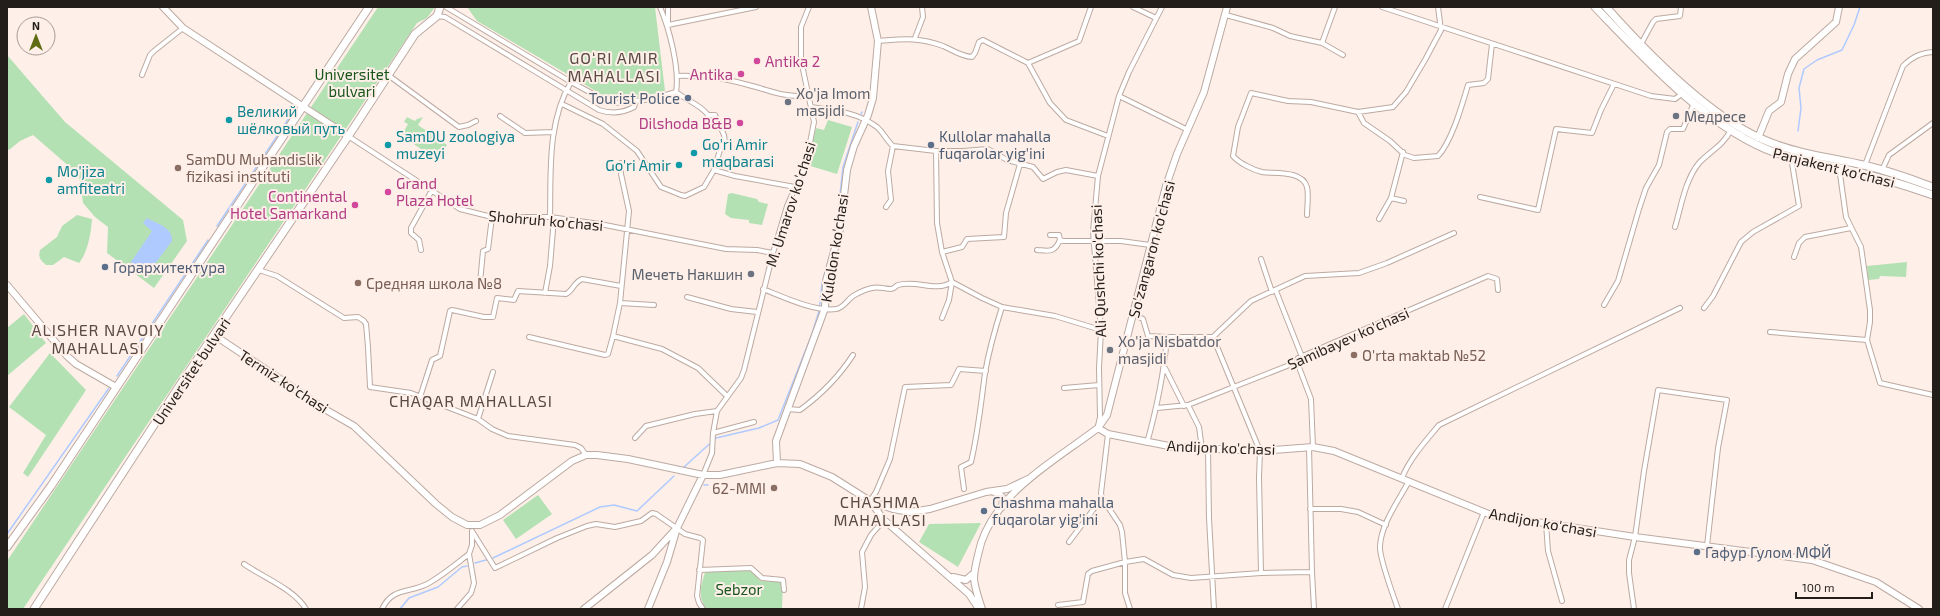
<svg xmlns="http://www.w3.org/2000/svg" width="1940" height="616" font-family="'Exo 2',sans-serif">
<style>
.green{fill:#b4e1b3}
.water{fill:#afcaff}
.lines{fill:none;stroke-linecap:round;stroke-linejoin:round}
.stream{stroke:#afcaff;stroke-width:1.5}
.street-casing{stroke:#bcaaa2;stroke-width:6}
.secondary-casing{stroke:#bcaaa2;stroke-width:8}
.primary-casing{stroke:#bcaaa2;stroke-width:9}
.street{stroke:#fff;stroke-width:4}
.secondary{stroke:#fff;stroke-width:6}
.primary{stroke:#fff;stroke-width:7}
.hotel-dot{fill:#d1479c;stroke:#feefe8;stroke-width:1.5}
.service-dot{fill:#5c6f8a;stroke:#feefe8;stroke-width:1.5}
.worship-dot{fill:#6b7280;stroke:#feefe8;stroke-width:1.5}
.culture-dot{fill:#0f9aa8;stroke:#feefe8;stroke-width:1.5}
.education-dot{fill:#8d6e63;stroke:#feefe8;stroke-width:1.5}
.labels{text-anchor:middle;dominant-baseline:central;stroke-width:4;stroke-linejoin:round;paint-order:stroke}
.hotel-label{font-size:15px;fill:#b23c85;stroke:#feefe8;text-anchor:end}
.park-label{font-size:15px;fill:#17551a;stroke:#feefe8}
.worship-label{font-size:15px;fill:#5b616d;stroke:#feefe8;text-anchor:start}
.service-label{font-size:15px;fill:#4e5e75;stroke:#feefe8;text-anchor:start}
.culture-label{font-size:15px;fill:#0d838f;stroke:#feefe8;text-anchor:start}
.education-label{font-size:15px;fill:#785e54;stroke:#feefe8;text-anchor:start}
.street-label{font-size:15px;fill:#241e1a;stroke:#feefe8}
.neighbourhood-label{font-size:16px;letter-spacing:1px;fill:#5a4b44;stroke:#feefe8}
</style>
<rect width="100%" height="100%" fill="#feefe8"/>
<path class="green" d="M378 7H435L427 18 417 23 23 609H7V561Z
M467 7H655L665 91 637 98 611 100 477 21Z
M7 55 65 122 183 220 187 241 154 288 107 253 108 227 95 217 83 203 79 175 33 135 20 141 9 150 7 148Z
M407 117 415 121 417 119 423 117 418 125 447 145 437 160 405 138H400L408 124 404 122Z
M828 120 852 127 837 174 807 165 816 128 824 130Z
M732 193 757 199 759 202 768 204 762 225 749 223V220L731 218 725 214 728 194Z
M77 215 92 219C91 233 88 252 79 263L64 257 53 265H46C40 260 38 257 40 250L57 237 62 226Z
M1907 262 1906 277 1880 276 1879 279 1868 280 1867 266Z
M24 314 46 343 7 376V328Z
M50 353 86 390 28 477 23 473 46 435 9 407Z
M538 495 552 514 516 539 503 520Z
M981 523 958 567 919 542 929 524Z
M750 568 760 581 783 582 782 609H706C697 594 701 586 706 569Z"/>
<path class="water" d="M147 218C157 224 173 227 172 241L146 276C138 272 132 271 131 262L152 231 143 223Z"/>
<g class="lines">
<path class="stream" d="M861 114 862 112
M1798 131 1801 108 1799 88 1804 69 1817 60 1842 50 1854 25 1860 7
M217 226 289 118
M117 376 208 240
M684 467 716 438 759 428 778 420 812 334 819 311 822 284 836 232 843 167 858 122
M704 485H708
M7 534 109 388
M493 558 600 507 614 505 637 511 674 476
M475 563 486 560
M400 609 409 598 438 587 462 567 467 566"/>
<defs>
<path id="street" d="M446 7 571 82 608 102 620 103 652 99 676 92
M660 7C669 28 680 69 676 92
M1133 7 1156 18
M1382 7 1651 96 1675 99 1683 93
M1226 15 1273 28 1290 36 1322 43 1335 7
M437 16 445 17 599 110C611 114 623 113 634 107L636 101
M668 23V7
M668 25 756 7
M915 38 923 17 922 7
M878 41C904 39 918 37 943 46 953 50 960 56 972 57L975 53 979 42 983 40 1028 63 1050 103 1066 120 1108 136
M1322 43 1343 55
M1641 44 1653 22 1656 19 1680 16 1681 7
M1028 63 1079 41 1091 7
M142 75 150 55 154 51 183 28
M388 75 459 127 468 125 476 121
M677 76C703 75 732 80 756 87 777 93 786 97 808 96
M1119 96 1188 130
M562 104 603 124 637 151 661 187 681 195 685 196 704 187 714 170 720 150 725 142 724 135 715 115H708C701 105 686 100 676 92
M811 107C834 110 857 112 877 127 883 132 887 141 893 146L936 151H963L988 149 1007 160 1033 167 1043 179 1057 172 1066 170 1098 176
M1358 112 1364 123 1390 141 1405 155 1414 158 1438 156C1452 141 1462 105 1468 85L1484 83 1488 79 1492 44
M500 116 525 133 554 132
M348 136 460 209 492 217H550L600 224 726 249 757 250 773 253
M936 151 937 223 942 252 952 282 949 300 942 318
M621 163V174L629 211 620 303 613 336 662 349 698 368 727 396
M1865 165 1903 66C1912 57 1920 53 1933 52
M1839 167 1846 217 1861 247 1870 310V322L1867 340 1880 383 1933 395
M714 170 735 176 795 187
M1882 170 1889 155 1933 123
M1480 197 1538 210 1556 129 1592 133 1601 110 1614 84
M1391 198 1404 201
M886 207 891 200 888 171 893 146
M1307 215C1307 207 1309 195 1307 187 1302 170 1275 174 1262 172 1253 170 1239 163 1233 156L1238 127 1251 93 1288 101 1311 102 1358 112 1393 107 1406 92 1425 60 1441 30 1438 7
M550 217C551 173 547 122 571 82
M1379 219 1391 198 1403 152
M1675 227C1681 207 1685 180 1699 163 1710 151 1722 147 1731 130
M1050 235H1059L1060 240 1063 241H1121L1150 245
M421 250 419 240 411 233V228L432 190
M1037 250C1050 251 1054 253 1060 240
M942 252 962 247 967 239 1004 237 1006 213 1020 164
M1794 257 1799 243 1805 237 1851 228
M1261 259 1272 292
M259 270 277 276 344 318 358 317 364 321 366 324 368 347 370 387 411 393 478 419 492 429 508 436 575 445 581 448 586 455
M480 283 483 251 488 249 492 217
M763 289C783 297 815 312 836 309 844 308 847 300 853 296 858 293 867 289 872 288 879 286 884 289 891 289 895 289 895 286 898 285 917 279 935 293 952 282L982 298 1002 307 1055 316 1101 330
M1276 291 1302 357
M545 293 550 266 554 218
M687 297 731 309 757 312
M620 303 654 305
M1604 305 1618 281 1639 209 1646 188 1659 165 1667 132 1670 129H1683L1694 103
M1704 308 1713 296 1741 242 1753 232 1799 206 1791 157
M1133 314 1143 319 1148 336 1167 337
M1770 332 1867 340
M529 337 605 355 608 354 613 336
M1213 337 1260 451 1259 477 1261 573
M1297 362 1311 399 1313 447
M1165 368 1184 406
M1064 388 1099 385
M420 397 432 360 440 356 450 311 452 310 484 317H493L497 298 514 300 518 291 566 294C573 291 573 283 582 279L621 286
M1188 405 1199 427 1202 449
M1157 408 1188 405 1297 362 1298 358 1488 276 1497 279 1498 290
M788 409 800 410C822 394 838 378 853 355
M478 419 493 372
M1098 426 1100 417 1099 368 1101 330 1093 232 1098 176 1119 96 1129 72 1162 7
M713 433 754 422
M1108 434 1101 493 1102 498 1120 525 1122 532 1125 562V593L1130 609
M635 438 646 426 695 414 717 411
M1147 443C1157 407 1164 374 1167 337H1213L1251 301 1305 276 1359 273 1387 263 1454 233
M1309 447 1312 572
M1208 449 1209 518 1214 609
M703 475 712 453 713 433 717 411 741 378 744 370 773 253 787 206 806 163 814 122 801 60V27L809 7
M1402 478C1410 458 1425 442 1439 425L1680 308
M964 489 961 467 971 462C978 433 981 403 985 373 989 350 995 329 1002 307
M870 501 876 492 890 459 905 387 951 385 959 369 986 371
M1310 509H1341L1358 512 1386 525
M1546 523 1548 551 1562 601
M472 531 495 568 557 538 587 526 596 524 615 527 641 521 652 513 656 514 685 534 700 538 703 540 697 596 699 603 703 609
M1069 542 1102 498
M244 564C264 578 294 589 306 609
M699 570 751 568 762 578 783 580 784 590
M1058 605 1083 602 1088 574 1092 571 1125 562 1144 559 1173 575 1191 578 1261 573 1312 572 1314 609
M382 609C393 586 410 594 429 583 443 575 456 564 469 554
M457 609 471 593 474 583 469 554 472 545V532
M861 609 865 587 862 552 871 535 884 520
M1398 609C1394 598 1379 556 1380 546 1381 524 1399 500 1409 481
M1445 609 1484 512
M1634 609 1629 573V560L1635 537 1644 471 1658 390 1727 400 1718 448 1707 546"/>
<path id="secondary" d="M163 7 183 28 348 136
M1758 138 1769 111 1781 102 1788 74 1795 59 1836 22 1839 7
M7 285 67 356 76 364 116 387
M214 335 328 411 354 426 436 504 452 517 467 525H480L500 515 572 461 586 455H597L628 459 703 475H720L777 463 800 464 832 477 870 501 893 509 910 512 930 509 986 492 1007 489 1028 479
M1098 428 1108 434 1174 447 1260 451 1313 447 1334 451 1491 515 1635 537 1812 560 1876 582 1919 609
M777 463 776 441 825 308 826 281 840 229 847 170 854 146 868 115 873 98 878 41 871 7
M994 492 998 493 1003 498 1002 507
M870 501 884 520 969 594 979 609
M953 577 966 580 974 573
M584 609 652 555 674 531
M648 609 667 562 677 528 703 475
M982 609C979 600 975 589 974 579 974 571 976 563 978 555 989 496 1053 462 1098 428L1107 415 1166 186 1177 154 1204 92 1227 7"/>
<path id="primary" d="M1595 7C1643 57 1702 122 1766 149 1789 159 1816 162 1840 168 1872 175 1902 184 1933 195
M1606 7C1647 53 1712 120 1769 142 1799 154 1832 158 1863 165 1887 170 1910 179 1933 187
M7 547 51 486 369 7
M34 609 180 385 353 129 415 34 437 16 440 7"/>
</defs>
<use href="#street" class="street-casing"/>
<use href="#secondary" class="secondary-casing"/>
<use href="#primary" class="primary-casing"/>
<use href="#street" class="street"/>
<use href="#secondary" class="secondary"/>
<use href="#primary" class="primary"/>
</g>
<g class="hotel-dot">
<circle cx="757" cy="61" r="4"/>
<circle cx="741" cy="74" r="4"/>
<circle cx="740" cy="123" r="4"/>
<circle cx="388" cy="192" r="4"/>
<circle cx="355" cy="205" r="4"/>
</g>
<g class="service-dot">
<circle cx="688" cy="98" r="4"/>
<circle cx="931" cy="145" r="4"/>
<circle cx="105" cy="267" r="4"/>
<circle cx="984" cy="511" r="4"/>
<circle cx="1697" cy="552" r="4"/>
</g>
<g class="worship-dot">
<circle cx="788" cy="102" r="4"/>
<circle cx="1676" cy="116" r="4"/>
<circle cx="751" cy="274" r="4"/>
<circle cx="1110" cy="350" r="4"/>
</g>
<g class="culture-dot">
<circle cx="229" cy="120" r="4"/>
<circle cx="388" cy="145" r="4"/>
<circle cx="694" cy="153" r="4"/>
<circle cx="679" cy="165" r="4"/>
<circle cx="49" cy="180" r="4"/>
</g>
<g class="education-dot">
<circle cx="178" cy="168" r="4"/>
<circle cx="358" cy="283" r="4"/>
<circle cx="1354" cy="355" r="4"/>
<circle cx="774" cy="488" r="4"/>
</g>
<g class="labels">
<g class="hotel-label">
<text x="765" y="61" text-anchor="start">Antika 2</text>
<text x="733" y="74">Antika</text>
<text x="732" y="123">Dilshoda B&amp;B</text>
<text x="396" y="183" text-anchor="start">Grand<tspan x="396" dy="17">Plaza Hotel</tspan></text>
<text x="347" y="196">Continental<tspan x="347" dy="17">Hotel Samarkand</tspan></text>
</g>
<g class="park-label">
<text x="352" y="74">Universitet<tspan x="352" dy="17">bulvari</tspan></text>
<text x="739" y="589">Sebzor</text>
</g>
<g class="worship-label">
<text x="796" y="93">Xo'ja Imom<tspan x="796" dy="17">masjidi</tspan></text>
<text x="1684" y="116">Медресе</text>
<text x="743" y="274" text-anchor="end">Мечеть Накшин</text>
<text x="1118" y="341">Xo'ja Nisbatdor<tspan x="1118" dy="17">masjidi</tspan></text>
</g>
<g class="service-label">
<text x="680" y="98" text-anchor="end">Tourist Police</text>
<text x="939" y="136">Kullolar mahalla<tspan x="939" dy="17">fuqarolar yig'ini</tspan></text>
<text x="113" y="267">Горархитектура</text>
<text x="992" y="502">Chashma mahalla<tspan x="992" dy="17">fuqarolar yig'ini</tspan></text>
<text x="1705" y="552">Гафур Гулом МФЙ</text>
</g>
<g class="culture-label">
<text x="237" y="111">Великий<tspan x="237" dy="17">шёлковый путь</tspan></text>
<text x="396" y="136">SamDU zoologiya<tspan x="396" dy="17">muzeyi</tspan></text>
<text x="702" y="144">Go'ri Amir<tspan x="702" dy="17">maqbarasi</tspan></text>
<text x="671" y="165" text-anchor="end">Go'ri Amir</text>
<text x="57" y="171">Mo'jiza<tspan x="57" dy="17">amfiteatri</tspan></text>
</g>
<g class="education-label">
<text x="186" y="159">SamDU Muhandislik<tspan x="186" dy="17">fizikasi instituti</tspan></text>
<text x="366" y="283">Средняя школа №8</text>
<text x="1362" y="355">O'rta maktab №52</text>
<text x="766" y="488" text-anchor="end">62-MMI</text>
</g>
<g class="street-label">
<text transform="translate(1834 167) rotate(14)">Panjakent ko'chasi</text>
<text transform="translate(790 204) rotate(-72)">M. Umarov ko'chasi</text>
<text transform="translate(546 220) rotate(5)">Shohruh ko'chasi</text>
<text transform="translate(834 248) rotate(-81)">Kulolon ko'chasi</text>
<text transform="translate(1151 249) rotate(-75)">So'zangaron ko'chasi</text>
<text transform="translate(1098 271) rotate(-92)">Ali Qushchi ko'chasi</text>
<text transform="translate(1348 338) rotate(-24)">Samibayev ko'chasi</text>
<text transform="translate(191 371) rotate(-56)">Universitet bulvari</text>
<text transform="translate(284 381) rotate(33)">Termiz ko'chasi</text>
<text transform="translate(1221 447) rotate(2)">Andijon ko'chasi</text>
<text transform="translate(1543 522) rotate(10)">Andijon ko'chasi</text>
</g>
<g class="neighbourhood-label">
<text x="614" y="57">GO‘RI AMIR<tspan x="614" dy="18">MAHALLASI</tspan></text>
<text x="98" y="329">ALISHER NAVOIY<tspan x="98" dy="18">MAHALLASI</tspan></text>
<text x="471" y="400">CHAQAR MAHALLASI</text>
<text x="880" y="501">CHASHMA<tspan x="880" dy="18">MAHALLASI</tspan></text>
</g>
</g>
<rect width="1940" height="616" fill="none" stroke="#241e1a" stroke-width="16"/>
<g transform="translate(36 36)"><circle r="19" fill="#feefe8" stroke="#a79b96"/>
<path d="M0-3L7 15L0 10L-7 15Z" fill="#606c14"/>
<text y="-6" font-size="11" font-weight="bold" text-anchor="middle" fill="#241e1a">N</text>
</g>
<path d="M1796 592v6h76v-6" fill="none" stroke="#241e1a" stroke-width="2"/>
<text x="1802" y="592" font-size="12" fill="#241e1a" stroke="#feefe8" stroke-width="3" paint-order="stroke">100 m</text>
</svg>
